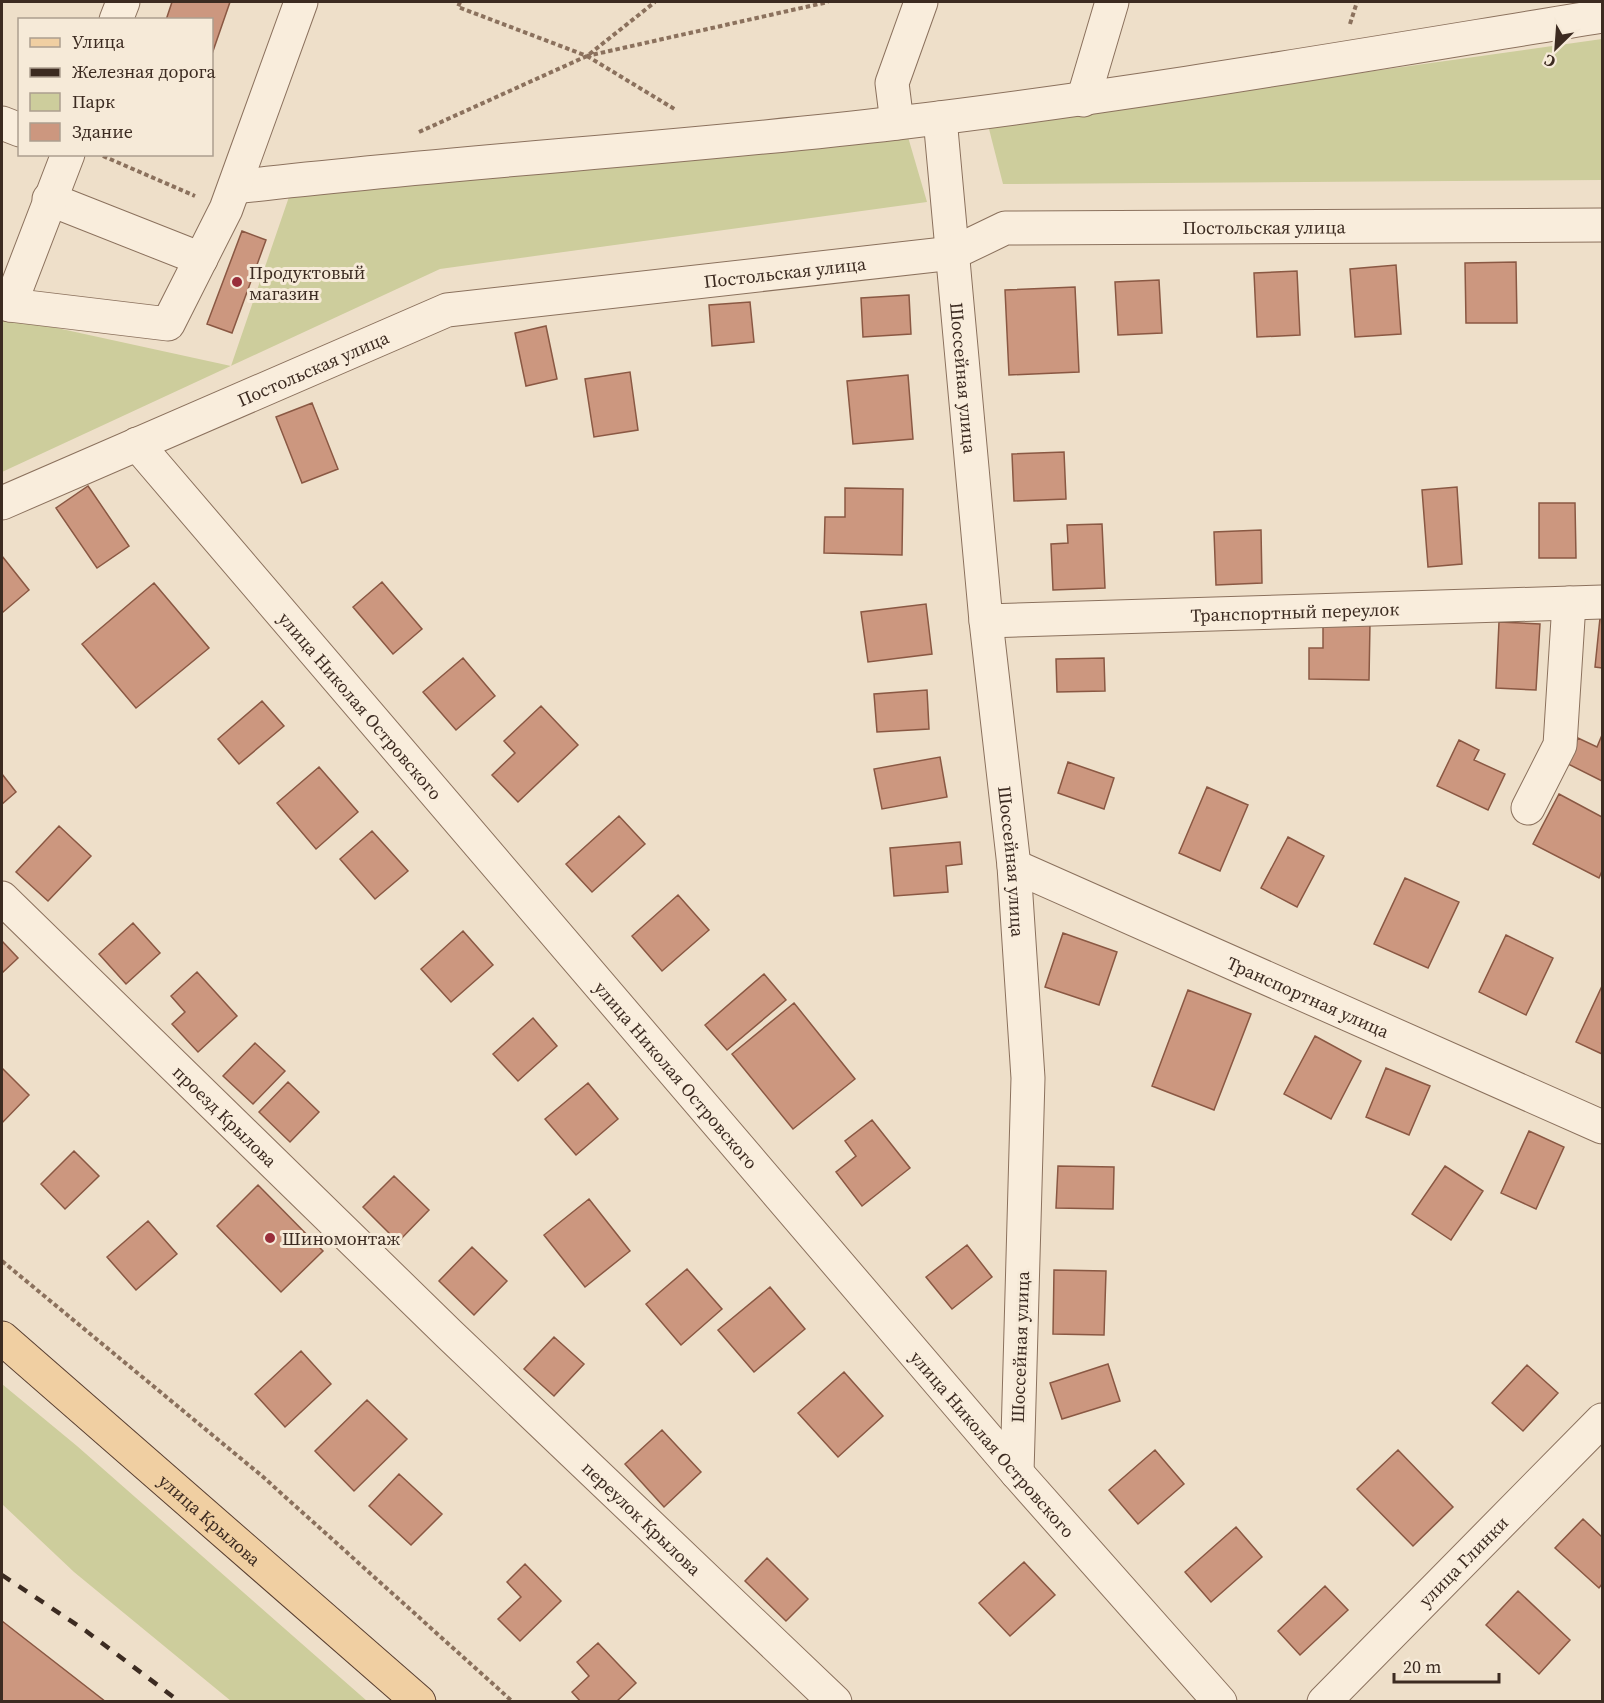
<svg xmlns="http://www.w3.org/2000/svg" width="1604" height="1703" font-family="'Source Serif 4',serif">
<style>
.green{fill:#cdcd9c}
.building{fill:#cc977f;stroke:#8a5843;stroke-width:1.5}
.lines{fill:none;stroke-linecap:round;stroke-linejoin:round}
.minor-casing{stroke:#8b715d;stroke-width:35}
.major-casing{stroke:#593f31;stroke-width:35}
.path{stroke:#8b715d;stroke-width:4;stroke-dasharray:4.5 3;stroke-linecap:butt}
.minor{stroke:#f9eddc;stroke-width:33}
.major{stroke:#f0cfa2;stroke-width:33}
.rail{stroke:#3c2b21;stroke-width:4.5;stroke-dasharray:10 10;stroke-linecap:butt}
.poi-dot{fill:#992e3a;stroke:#f6ead8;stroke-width:2}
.labels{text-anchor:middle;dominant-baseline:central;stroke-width:6;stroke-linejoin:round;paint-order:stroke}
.street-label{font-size:18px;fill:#3c2b21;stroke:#f6ead8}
.poi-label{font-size:18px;fill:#3c2b21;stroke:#f6ead8;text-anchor:start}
</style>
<rect width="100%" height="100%" fill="#eedfc9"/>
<path class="green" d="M1602 39V180L1003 184 988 125Z
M908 137 927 202 440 269 2 472V316L231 366 291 191Z
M2 1384 77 1446 367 1701H231L74 1572 2 1504Z"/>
<path class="building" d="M172 2H230L212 54V20H166Z
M242 231 266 240 232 333 207 324Z
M1516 262 1517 323H1466L1465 263Z
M1396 265 1401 334 1355 337 1350 269Z
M1297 271 1300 335 1257 337 1254 273Z
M1159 280 1162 333 1118 335 1115 282Z
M1075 287 1079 372 1009 375 1005 290Z
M909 295 911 334 863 337 861 298Z
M750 302 754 342 712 346 709 305Z
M546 326 557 379 526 386 515 333Z
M630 372 638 430 594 437 585 379Z
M908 375 913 439 853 444 847 381Z
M312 403 338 469 302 483 276 417Z
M1064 452 1066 499 1014 501 1012 454Z
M88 486 129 546 97 568 56 508Z
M1457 487 1462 564 1428 567 1422 490Z
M845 488 903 489 902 555 824 553 825 517H845Z
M1539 503H1575L1576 558H1539Z
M1102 524 1105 588 1053 590 1051 544 1068 543 1067 525Z
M1261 530 1262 583 1216 585 1214 532Z
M2 556 29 590 2 613Z
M382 582 422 629 393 654 353 607Z
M154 583 209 648 136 708 82 644Z
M926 604 932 654 868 662 861 612Z
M1600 618 1602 619V668L1595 667Z
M1323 622 1370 623 1369 680 1309 679V648H1323Z
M1499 622 1540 624 1536 690 1496 688Z
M463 658 495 696 456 730 423 692Z
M1104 658 1105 691 1057 692 1056 659Z
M927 690 929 729 877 732 874 694Z
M262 701 284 726 239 764 218 739Z
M541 706 578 745 518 802 492 775 515 753 504 741Z
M1602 735V781L1566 763 1578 738 1597 747Z
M1459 740 1479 750 1474 760 1505 774 1488 810 1437 786Z
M940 757 947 797 882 809 874 769Z
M1068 762 1114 778 1104 809 1058 793Z
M319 767 358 812 316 849 277 803Z
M2 774 16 792 2 804Z
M1207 787 1248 805 1220 871 1179 853Z
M1559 794 1602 817V871L1599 878 1533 844Z
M619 816 645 844 592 892 566 864Z
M59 826 91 856 48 901 16 872Z
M372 831 408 871 375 899 340 859Z
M1288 837 1324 856 1297 907 1261 888Z
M960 842 962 864 946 866 948 892 894 896 890 848Z
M1405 878 1459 902 1428 968 1374 944Z
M678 895 709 930 662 971 632 936Z
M133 923 160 953 126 984 99 954Z
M463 931 493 965 451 1002 421 969Z
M1063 933 1117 952 1099 1005 1045 987Z
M1506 935 1553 958 1526 1015 1479 992Z
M2 941 18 958 2 973Z
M197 972 237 1016 198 1052 172 1024 185 1012 171 996Z
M764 974 786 1000 727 1050 705 1025Z
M1602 986V1054L1576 1042Z
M1188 990 1251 1014 1214 1110 1152 1086Z
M794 1003 855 1079 793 1129 732 1054Z
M533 1018 557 1046 518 1081 493 1054Z
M1315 1036 1361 1061 1331 1119 1284 1094Z
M255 1043 285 1071 253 1104 223 1076Z
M2 1068 29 1095 2 1123Z
M1386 1068 1430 1086 1409 1135 1366 1117Z
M288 1082 319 1112 290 1142 259 1112Z
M588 1083 618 1119 576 1155 545 1119Z
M872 1120 910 1168 862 1206 836 1172 856 1156 845 1141Z
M1529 1131 1564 1147 1536 1209 1501 1193Z
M74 1151 99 1176 65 1209 41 1184Z
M1058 1166 1114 1167 1113 1209 1056 1208Z
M1445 1166 1483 1191 1451 1240 1412 1214Z
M394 1176 429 1210 398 1242 363 1207Z
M258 1185 323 1251 281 1292 217 1226Z
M589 1199 630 1251 585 1287 544 1235Z
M148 1221 177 1254 136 1290 107 1257Z
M967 1245 992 1277 952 1309 926 1277Z
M472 1247 507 1281 474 1315 439 1281Z
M687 1269 722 1309 681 1345 646 1304Z
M1054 1270 1106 1271 1104 1335 1053 1334Z
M770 1287 805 1329 754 1372 718 1330Z
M554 1337 584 1364 554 1396 524 1369Z
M301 1351 331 1384 285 1427 255 1394Z
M1108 1364 1120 1401 1062 1419 1050 1383Z
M1527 1365 1558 1393 1523 1431 1492 1403Z
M844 1372 883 1416 838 1457 798 1413Z
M367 1400 407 1439 354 1491 315 1451Z
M662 1430 701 1472 664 1507 625 1464Z
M1155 1450 1184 1484 1138 1524 1109 1490Z
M1398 1450 1453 1507 1413 1546 1357 1489Z
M399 1474 442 1514 411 1545 369 1506Z
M1583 1519 1602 1537V1584L1599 1588 1555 1548Z
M1236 1527 1262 1557 1211 1602 1185 1572Z
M767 1558 808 1599 786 1621 745 1581Z
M1024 1562 1055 1595 1010 1636 979 1603Z
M525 1564 561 1601 520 1641 498 1619 521 1597 507 1582Z
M1325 1586 1348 1610 1300 1655 1278 1631Z
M1518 1591 1570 1640 1539 1674 1486 1625Z
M2 1621 106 1702H2Z
M598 1643 636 1683 616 1702H581L572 1692 589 1676 577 1662Z"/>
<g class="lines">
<defs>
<g id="minor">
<path d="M116 20 123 2"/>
<path d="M1083 100 1112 2"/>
<path id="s1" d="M940 118 986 621 1014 866 1028 1078 1017 1473"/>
<path d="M2 123 20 130"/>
<path d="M897 123 892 83 921 2"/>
<path d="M235 187C455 161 677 149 897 123 1133 95 1368 54 1602 16"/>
<path d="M49 199 201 259"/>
<path d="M2 303 10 305 68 154"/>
<path d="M10 305 168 324 226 209 301 2"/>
<path id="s2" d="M137 444 1017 1473 1220 1702"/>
<path id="s3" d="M2 503 447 310 953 253 1005 228 1602 225"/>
<path id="s4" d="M986 621 1602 602"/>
<path d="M1528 808 1560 745 1569 603"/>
<path id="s5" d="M1014 866 1602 1127"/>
<path id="s6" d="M2 898 449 1334 835 1702"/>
<path id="s7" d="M1324 1702 1602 1420"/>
</g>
<g id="major">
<path id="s8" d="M2 1338 419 1702"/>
</g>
</defs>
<use href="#minor" class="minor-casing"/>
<use href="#major" class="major-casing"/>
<path class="path" d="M460 2 458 7 587 56 828 2
M1350 24 1357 2
M587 56 676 110
M419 132 587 56 655 2
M103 156 195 196
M2 1261 262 1476 513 1702"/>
<use href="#minor" class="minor"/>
<use href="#major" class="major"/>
<path class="rail" d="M2 1575 86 1631 180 1702"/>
</g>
<g class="poi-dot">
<circle cx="237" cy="282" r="6"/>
<circle cx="270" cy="1238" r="6"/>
</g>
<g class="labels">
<g class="street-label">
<text stroke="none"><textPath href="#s3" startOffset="1311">Постольская улица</textPath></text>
<text stroke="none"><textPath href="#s3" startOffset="825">Постольская улица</textPath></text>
<text stroke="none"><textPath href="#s3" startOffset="339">Постольская улица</textPath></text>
<text stroke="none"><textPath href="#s1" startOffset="261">Шоссейная улица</textPath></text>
<text stroke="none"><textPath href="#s4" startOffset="309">Транспортный переулок</textPath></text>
<text stroke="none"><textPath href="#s2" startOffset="344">улица Николая Островского</textPath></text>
<text stroke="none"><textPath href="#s1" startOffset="747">Шоссейная улица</textPath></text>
<text stroke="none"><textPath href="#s5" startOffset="322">Транспортная улица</textPath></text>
<text stroke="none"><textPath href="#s2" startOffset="830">улица Николая Островского</textPath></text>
<text stroke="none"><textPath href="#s6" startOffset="312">проезд Крылова</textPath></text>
<text transform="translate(1020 1347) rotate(-88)">Шоссейная улица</text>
<text stroke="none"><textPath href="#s2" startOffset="1316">улица Николая Островского</textPath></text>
<text stroke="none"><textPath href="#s6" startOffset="891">переулок Крылова</textPath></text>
<text stroke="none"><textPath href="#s8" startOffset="276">улица Крылова</textPath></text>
<text stroke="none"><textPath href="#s7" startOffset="198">улица Глинки</textPath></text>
</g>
<g class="poi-label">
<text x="249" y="272">Продуктовый<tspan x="249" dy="21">магазин</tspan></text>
<text x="282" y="1238">Шиномонтаж</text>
</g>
</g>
<rect width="1604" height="1703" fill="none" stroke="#3c2b21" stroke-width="6"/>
<rect x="18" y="18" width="195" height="138" fill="#f6ead8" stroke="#ac9e8f" stroke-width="1.5"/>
<rect x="30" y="38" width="30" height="9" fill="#f0cfa2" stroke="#ac9e8f" stroke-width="1.5"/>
<text x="72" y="48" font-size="18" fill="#3c2b21">Улица</text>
<rect x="30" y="68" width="30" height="9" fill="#3c2b21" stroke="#ac9e8f" stroke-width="1.5"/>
<text x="72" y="78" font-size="18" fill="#3c2b21">Железная дорога</text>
<rect x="30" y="93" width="30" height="18" fill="#cdcd9c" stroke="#ac9e8f" stroke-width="1.5"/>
<text x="72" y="108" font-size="18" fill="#3c2b21">Парк</text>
<rect x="30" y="123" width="30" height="18" fill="#cc977f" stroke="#ac9e8f" stroke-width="1.5"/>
<text x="72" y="138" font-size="18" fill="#3c2b21">Здание</text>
<g transform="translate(1556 48) rotate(205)" stroke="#f6ead8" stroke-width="4.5" paint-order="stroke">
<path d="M0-4.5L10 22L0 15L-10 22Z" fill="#3c2b21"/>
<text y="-9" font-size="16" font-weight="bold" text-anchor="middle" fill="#3c2b21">С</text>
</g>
<path d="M1394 1673v9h105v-9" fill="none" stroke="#3c2b21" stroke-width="3"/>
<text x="1403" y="1673" font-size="18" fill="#3c2b21" stroke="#f6ead8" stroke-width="4.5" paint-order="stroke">20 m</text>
</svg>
